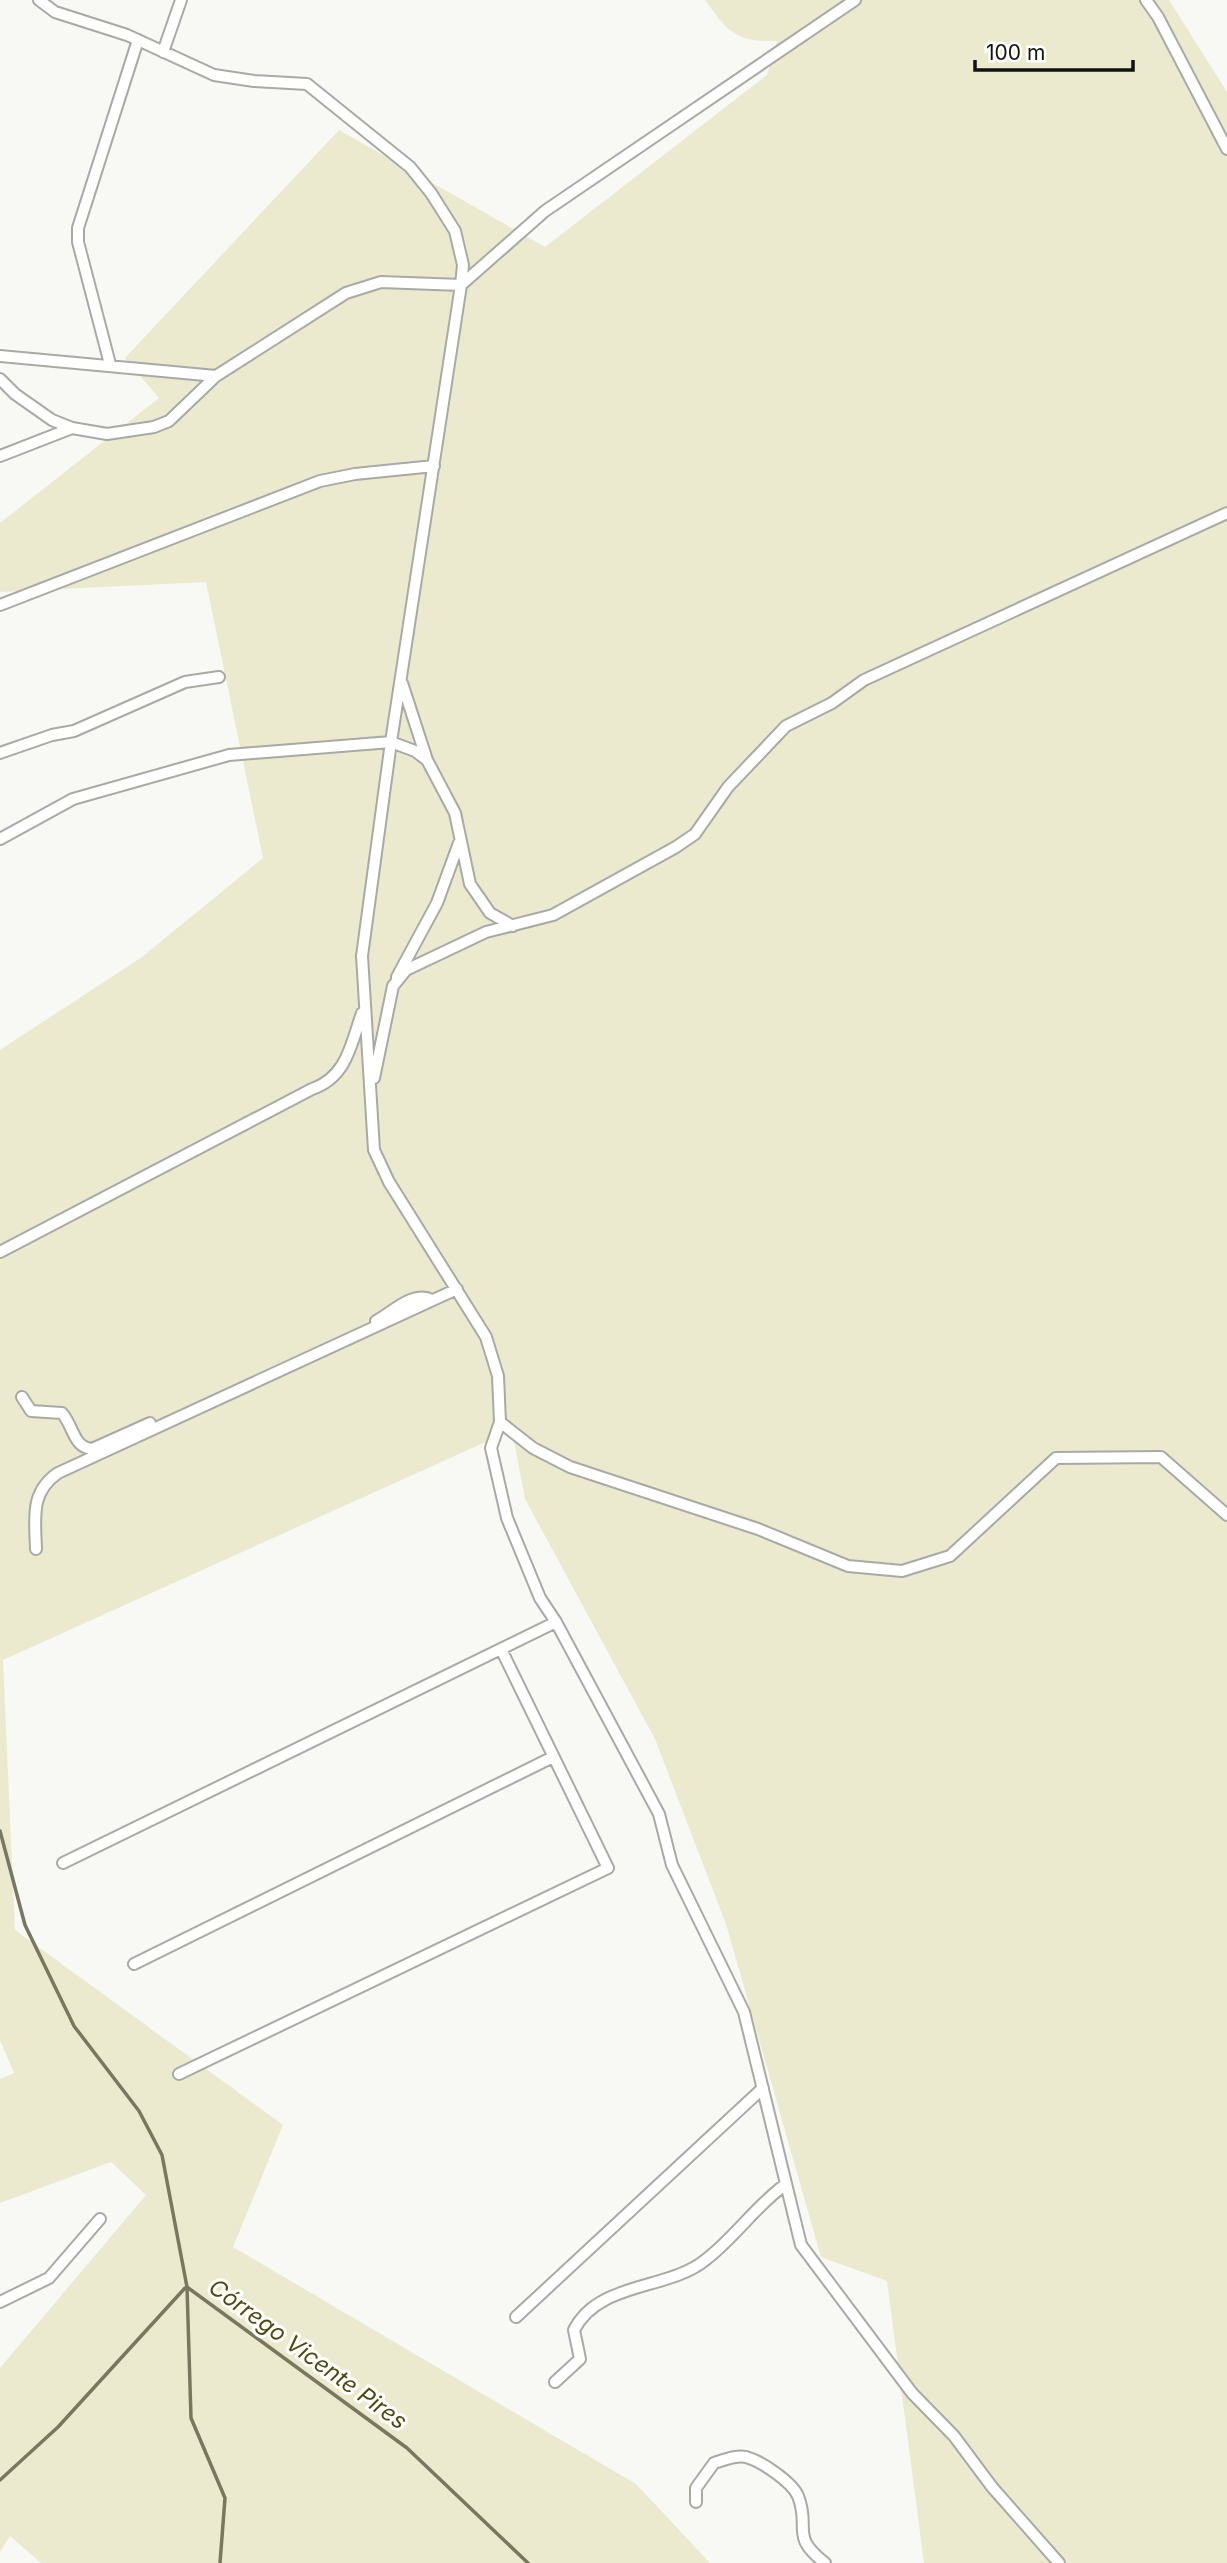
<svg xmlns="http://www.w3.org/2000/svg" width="1227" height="2563" font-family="Inter,sans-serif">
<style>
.green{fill:#ebeacf}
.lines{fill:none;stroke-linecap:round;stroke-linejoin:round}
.stream{stroke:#787760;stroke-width:3.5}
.minor-casing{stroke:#a9a9a5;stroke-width:14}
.minor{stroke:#fff;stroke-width:10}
.labels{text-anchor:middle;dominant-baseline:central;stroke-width:6;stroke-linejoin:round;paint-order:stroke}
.water-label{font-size:23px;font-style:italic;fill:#4d480f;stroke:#fffffe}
</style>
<rect width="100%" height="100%" fill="#f8f8f4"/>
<path class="green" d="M705 0H1169L1227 92V2563H924L887 2281 821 2257 726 1924 655 1739 525 1499 512 1430 3 1660 15 1930 283 2125 233 2247 636 2484 710 2563H41L10 2536 0 2552V2368L146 2195 111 2162 0 2203V2079L14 2073 0 2040V1050L142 957 263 858 206 582 0 592V523L159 398 125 358 339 130 545 247 767 75 777 41C735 42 728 32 705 0Z"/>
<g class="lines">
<path class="stream" d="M0 1831 25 1925 74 2026 139 2111 162 2155 187 2287 407 2448 528 2563
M187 2287 191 2418 225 2498 220 2563
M0 2480 58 2427 185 2288"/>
<defs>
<path id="minor" d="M39 0 55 12 127 35 214 75 254 81 307 84 410 167 431 193 455 231 463 265 461 285 391 742 362 956 374 1150 389 1182 486 1337 498 1376 500 1422 491 1448 507 1518 540 1598 556 1622 659 1814 672 1865 744 2012 801 2245 912 2393 954 2436 992 2487 1059 2563
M1146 0 1158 17 1227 149
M163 52 181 0
M0 356 216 376
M110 364 78 242V228L138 40
M0 379 15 394 52 420 72 428 107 434 154 427 169 421 216 376 346 293 381 282 461 285 545 211 855 0
M0 456 72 428
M0 605 320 481 355 474 434 466
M402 683 427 760
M0 753 52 735 74 731 185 682 219 677
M0 839 73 799 229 755 391 742 415 751 427 760 455 813 470 884 490 913 513 926
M397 977 437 903 459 843
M374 1078 393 986 406 970 486 932 553 915 676 847 695 834 728 787 786 726 832 703 864 680 1227 513
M0 1252 312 1089C347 1077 351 1044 362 1013
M376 1321C392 1313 412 1290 432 1300
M22 1397 31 1411 62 1413C74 1427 73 1447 92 1449L150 1423
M500 1422 533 1448 570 1467 758 1529 848 1566 902 1571 950 1556 1056 1458 1161 1457 1227 1515
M36 1549C35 1518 30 1492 58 1473L457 1289
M63 1863 556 1622
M134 1964 553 1757
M179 2074 608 1868 501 1649
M0 2302 49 2278 100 2219
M516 2317 763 2088
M555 2382 580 2359 574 2330C598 2282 667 2290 704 2261 734 2239 755 2206 786 2184
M696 2502V2488L714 2463C724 2460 736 2455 746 2457 761 2461 792 2482 798 2496 811 2529 789 2535 825 2563"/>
</defs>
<use href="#minor" class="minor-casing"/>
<use href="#minor" class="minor"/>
</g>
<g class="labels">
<g class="water-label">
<text transform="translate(308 2354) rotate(36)">Córrego Vicente Pires</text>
</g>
</g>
<path d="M975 60v10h158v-10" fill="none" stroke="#121211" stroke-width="3.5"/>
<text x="986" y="60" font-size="21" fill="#121211" stroke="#fffffe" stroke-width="5" paint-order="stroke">100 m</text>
</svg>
